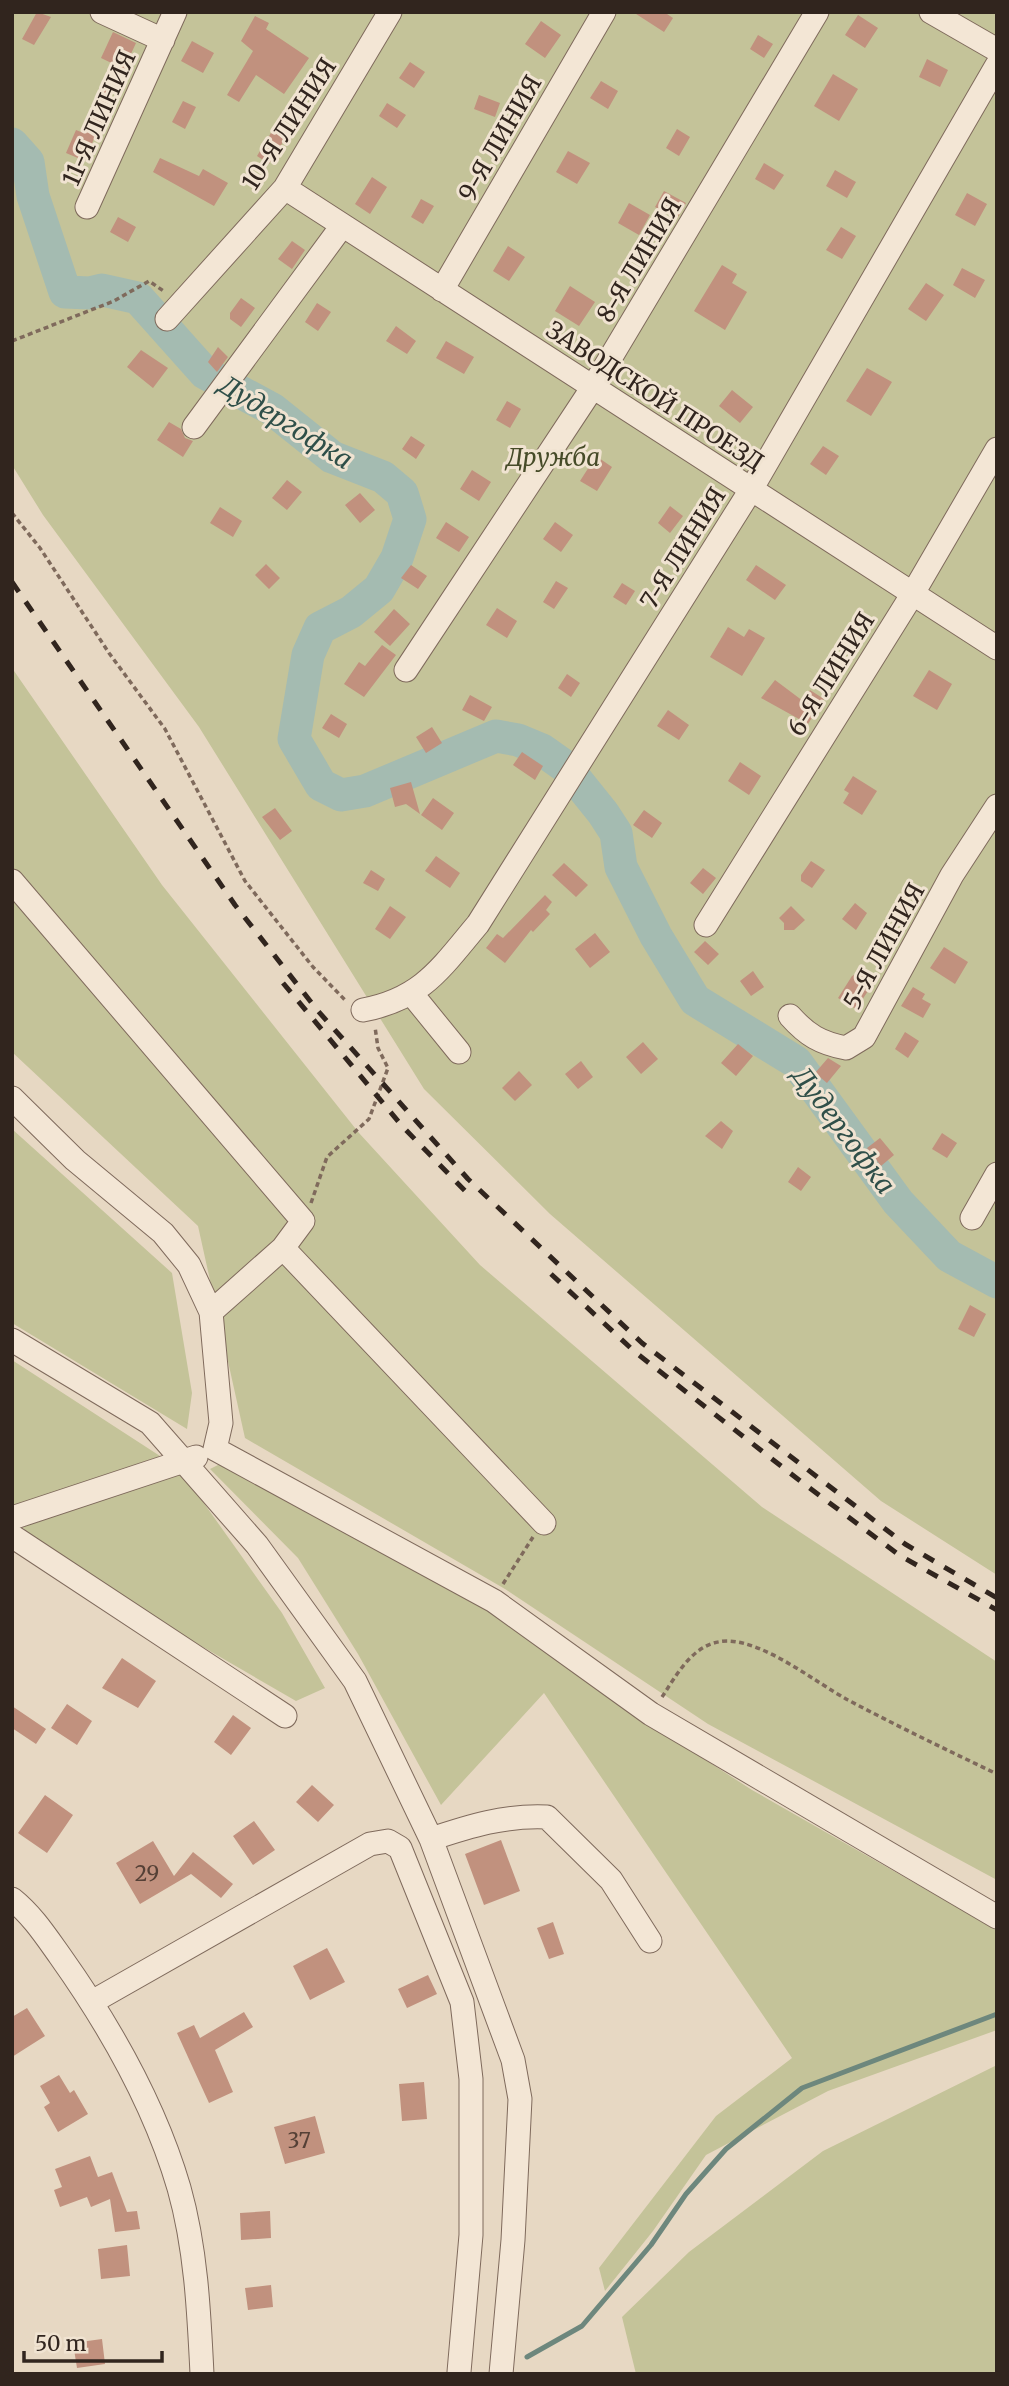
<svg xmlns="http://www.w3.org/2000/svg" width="1009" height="2386" font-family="Merriweather,serif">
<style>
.green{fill:#c4c399}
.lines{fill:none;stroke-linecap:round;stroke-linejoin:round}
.stream{stroke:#6d877d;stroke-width:5}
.river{stroke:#a4bbb1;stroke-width:33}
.building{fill:#c1917e}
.minor-casing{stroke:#7f6a5c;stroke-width:25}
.path{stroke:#7f6a5c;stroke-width:3.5;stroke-dasharray:5 3.5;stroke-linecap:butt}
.minor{stroke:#f3e6d5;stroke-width:23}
.rail{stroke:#31251e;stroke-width:5;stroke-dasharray:12 12;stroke-linecap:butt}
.labels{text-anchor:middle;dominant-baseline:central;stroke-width:6;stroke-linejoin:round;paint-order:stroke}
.number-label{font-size:21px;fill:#554036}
.street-label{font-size:24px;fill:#31251e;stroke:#f0e3d1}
.park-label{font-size:24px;font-style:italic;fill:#464b28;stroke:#f0e3d1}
.water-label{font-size:26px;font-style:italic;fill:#2f4f49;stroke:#f0e3d1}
</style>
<rect width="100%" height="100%" fill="#e7d8c3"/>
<path class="green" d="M12 12H997V1575L881 1501 550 1214 424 1089 199 727 43 515 12 465Z
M12 668 162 885 359 1133 480 1265 762 1507 997 1662V1880L708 1724 505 1589 245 1438 198 1226 12 1052Z
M12 1129 172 1273 192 1393 187 1429 12 1323Z
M12 1360 160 1456 12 1508Z
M224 1462 497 1613 605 1695 752 1790 997 1930V2030L828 2091 706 2155 653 2231 605 2291 599 2268 716 2116 792 2058 544 1693 441 1805 358 1654 298 1558 210 1469Z
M181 1471 282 1613 325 1688 296 1701 177 1632 31 1539 22 1526Z
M997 2065V2374H636L622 2317 689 2252 823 2151Z"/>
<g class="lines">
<path class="stream" d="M527 2357 582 2326 651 2245 686 2194 726 2149 802 2088 997 2014"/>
<path class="river" d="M12 144 28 162 33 196 65 292 90 293 102 290 138 298 205 373 272 409 332 457 383 477 402 493 410 519 397 558 379 589 351 612 320 628 308 655 294 739 321 785 341 795 365 791 496 736 518 740 542 750 566 767 603 813 616 833 621 867 656 936 695 1000 796 1062 898 1202 949 1256 997 1282"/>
</g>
<path class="building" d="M37 12 51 17 34 45 22 39Z
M633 12H664L673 18 664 32Z
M858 15 878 28 865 48 845 35Z
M255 16 269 23 266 29 309 58 284 94 256 75 239 102 227 95 253 51 241 41Z
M541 21 561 35 545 58 525 44Z
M113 32 136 43 124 69 101 58Z
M758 35 773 44 764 58 750 49Z
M192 41 214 53 203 73 181 61Z
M927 59 948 70 940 87 919 77Z
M410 62 425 72 414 88 399 78Z
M833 74 858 89 839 121 814 106Z
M601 81 618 91 608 109 590 98Z
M104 85 114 90 106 109 110 110 102 127 99 126 85 161 66 153 76 130 81 132Z
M479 95 500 103 495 117 474 109Z
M183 101 196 107 185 129 172 122Z
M387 103 406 115 397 128 379 116Z
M277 123 290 131 269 164 257 156Z
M677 129 690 137 679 156 666 148Z
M568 151 590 163 577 184 556 172Z
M160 158 199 176 203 169 228 183 214 206 153 172Z
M764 163 784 175 774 190 755 179Z
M835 170 856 182 847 198 826 186Z
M372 177 387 187 370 214 355 204Z
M664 191 686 203 677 219 655 207Z
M967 193 987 204 975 226 955 215Z
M421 199 434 206 423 224 411 217Z
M629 203 650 215 639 235 618 223Z
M118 217 136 227 128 242 110 232Z
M841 227 856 236 842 259 826 250Z
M292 241 305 250 292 269 278 259Z
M508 246 525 257 509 281 493 271Z
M722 265 737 274 732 283 747 292 725 330 694 311Z
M962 268 985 280 975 298 953 285Z
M926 283 944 295 926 321 908 309Z
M570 286 595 302 579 326 555 311Z
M241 298 255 308 241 327 230 319V313Z
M317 303 331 312 318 331 305 322Z
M396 326 416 341 407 354 386 341Z
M446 341 474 357 464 374 436 358Z
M218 347 228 357 217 372 208 362Z
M141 350 168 368 153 388 127 367Z
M867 368 892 382 871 416 846 401Z
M732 390 753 407 740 423 719 406Z
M507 401 521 409 510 428 496 420Z
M169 422 181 429 185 438 193 441 183 457 157 440Z
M411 436 425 445 416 459 402 449Z
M823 446 839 456 826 475 810 464Z
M596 456 612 467 597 491 580 481Z
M472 470 491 482 479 501 460 489Z
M287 480 302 492 287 510 272 498Z
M360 493 375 510 360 523 345 505Z
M670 506 683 516 670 533 658 523Z
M220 507 242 521 233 537 210 523Z
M446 522 469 537 459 552 436 538Z
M555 522 573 535 561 552 543 539Z
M266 564 280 578 269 589 255 575Z
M411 565 427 576 418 589 401 578Z
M756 565 786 585 775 600 746 580Z
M556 581 568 588 554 609 543 602Z
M622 583 635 591 626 605 613 597Z
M497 608 517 621 507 638 486 625Z
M394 609 410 624 390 646 374 632Z
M728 627 744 637 749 629 765 638 742 676 710 657Z
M382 645 396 655 364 697 344 684 359 662 365 666Z
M929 670 952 684 937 710 913 696Z
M567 674 580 683 571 697 558 688Z
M775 680 803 701 810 690 824 699 808 724 761 698Z
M470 695 492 707 484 721 462 710Z
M668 710 689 725 679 740 657 726Z
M331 714 347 724 339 738 322 728Z
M432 727 442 743 426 753 416 737Z
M522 752 543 766 535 780 513 765Z
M740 762 761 776 749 795 728 781Z
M853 776 877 791 862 815 843 803 849 793 844 790Z
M411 782 420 814 406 804 395 807 390 788Z
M433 798 454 813 442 830 421 815Z
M275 808 292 831 280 840 262 817Z
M644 810 662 823 652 838 633 825Z
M436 856 460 873 450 888 425 871Z
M811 861 825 870 812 888 801 881V875Z
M564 863 588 885 576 897 552 875Z
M703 868 716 878 703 894 690 883Z
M371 870 385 879 378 891 363 883Z
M545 895 552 902 546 910 550 914 533 932 531 930 505 963 486 948 497 934 503 938Z
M855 903 867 913 856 930 842 919Z
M390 906 406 917 390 939 375 929Z
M791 906 805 920 794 930H784V923L779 918Z
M595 933 610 952 590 968 575 949Z
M705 941 719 954 708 965 694 952Z
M944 947 968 962 955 984 930 968Z
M753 971 764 987 751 996 740 981Z
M858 973 870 981V988L856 1009 838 998 852 976Z
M913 987 925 994 922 999 931 1004 923 1018 901 1006Z
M905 1032 919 1041 908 1058 895 1049Z
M643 1042 658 1059 641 1074 626 1057Z
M738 1044 753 1056 736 1076 721 1063Z
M828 1058 841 1066 827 1083 815 1073Z
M581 1061 593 1077 578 1089 565 1074Z
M519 1071 532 1085 515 1101 502 1088Z
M721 1121 733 1131 722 1149 705 1136Z
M942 1133 957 1143 947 1158 932 1149Z
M880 1138 894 1155 881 1166 867 1148Z
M798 1167 811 1177 801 1191 788 1182Z
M970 1305 986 1314 974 1337 958 1329Z
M122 1658 156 1681 138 1708 102 1688Z
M67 1704 92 1721 77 1745 51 1728Z
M12 1706 46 1729 36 1744 12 1728Z
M233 1715 251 1728 231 1755 214 1742Z
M312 1785 334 1805 318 1822 296 1802Z
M45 1795 73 1815 47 1853 18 1833Z
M254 1821 275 1850 253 1865 233 1836Z
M501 1840 520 1891 484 1905 465 1854Z
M153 1841 174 1876 193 1852 233 1884 221 1898 191 1874 140 1904 116 1863Z
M553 1922 564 1954 549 1959 537 1928Z
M327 1948 345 1982 310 2000 293 1966Z
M428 1975 437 1994 407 2008 398 1989Z
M27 2008 45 2036 12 2057V2017Z
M244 2012 253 2027 215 2050 233 2092 209 2103 177 2033 194 2025 200 2038Z
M59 2075 70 2093 74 2090 88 2114 58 2132 44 2107 50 2103 40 2086Z
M424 2082 427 2119 402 2121 399 2084Z
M315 2116 325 2153 285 2164 274 2127Z
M90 2156 98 2177 112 2172 127 2212 137 2211 140 2229 115 2232 110 2199 91 2207 87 2197 60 2207 54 2190 62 2187 55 2169Z
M270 2211 271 2238 241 2240 240 2213Z
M127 2245 130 2276 101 2279 98 2249Z
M271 2285 273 2307 248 2310 245 2288Z
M102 2339 105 2364 77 2368 73 2343Z"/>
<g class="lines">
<defs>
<path id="minor" d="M102 12 163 40
M931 12 997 50
M285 188 997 648
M87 207 175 12
M442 290 604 12
M167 319 285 188 390 12
M194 427 342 226
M406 670 593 387 817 12
M12 881 303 1221 283 1248 211 1312
M706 925 912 595 997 449
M411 993 459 1052
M363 1010C422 999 441 968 478 924L752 488 997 65
M790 1016C807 1035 820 1043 846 1048L864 1037 952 875 997 806
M12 1098 75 1160 163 1233 189 1265 211 1312 221 1423 215 1449
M972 1218 997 1174
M283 1248 544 1523
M12 1340 150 1423 257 1545 355 1681 431 1839 513 2060 520 2099 513 2240 501 2374
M215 1449 494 1601 651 1714 997 1917
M12 1518 196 1457
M12 1536 285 1716
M431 1839C470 1826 505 1815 547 1817L611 1880 650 1941
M12 1899C32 1915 45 1935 60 1956 109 2025 155 2106 179 2188 196 2248 199 2312 202 2374
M92 2002 370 1844 388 1841 400 1848 462 2002 471 2079V2235L459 2372"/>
</defs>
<use href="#minor" class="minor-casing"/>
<path class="path" d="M12 341 114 301 149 281 165 292
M12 513 40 548 109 653 165 729 245 881 313 967 346 1001
M311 1203 327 1157 369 1119 388 1068 378 1048 375 1027
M503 1584 533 1537
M662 1697C678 1673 694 1641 728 1641 766 1642 815 1682 848 1700 897 1726 947 1750 997 1774"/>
<use href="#minor" class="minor"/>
<path class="rail" d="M12 582 235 905 318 1011 468 1179 642 1343 905 1544 997 1598
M283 983 403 1127 470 1196
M551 1274 635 1352 799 1480 899 1555 997 1610"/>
</g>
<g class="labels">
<g class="number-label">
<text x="147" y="1873">29</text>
<text x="299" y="2140">37</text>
</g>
<g class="street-label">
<text transform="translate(99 118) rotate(-66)">11-Я ЛИНИЯ</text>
<text transform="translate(289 124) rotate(-57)">10-Я ЛИНИЯ</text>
<text transform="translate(500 138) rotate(-60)">9-Я ЛИНИЯ</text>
<text transform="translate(639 260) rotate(-59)">8-Я ЛИНИЯ</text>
<text transform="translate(655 396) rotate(33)">ЗАВОДСКОЙ ПРОЕЗД</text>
<text transform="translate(683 548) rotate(-58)">7-Я ЛИНИЯ</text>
<text transform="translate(831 674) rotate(-58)">6-Я ЛИНИЯ</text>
<text transform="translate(884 946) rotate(-61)">5-Я ЛИНИЯ</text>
</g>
<g class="park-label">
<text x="553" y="457">Дружба</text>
</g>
<g class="water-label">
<text transform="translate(286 422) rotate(32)">Дудергофка</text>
<text transform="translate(844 1130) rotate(53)">Дудергофка</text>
</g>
</g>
<rect width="1009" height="2386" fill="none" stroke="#31251e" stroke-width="28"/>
<path d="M24 2351v10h138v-10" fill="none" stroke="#31251e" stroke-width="3.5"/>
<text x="35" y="2351" font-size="21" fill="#31251e" stroke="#f0e3d1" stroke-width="5" paint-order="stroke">50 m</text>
</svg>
